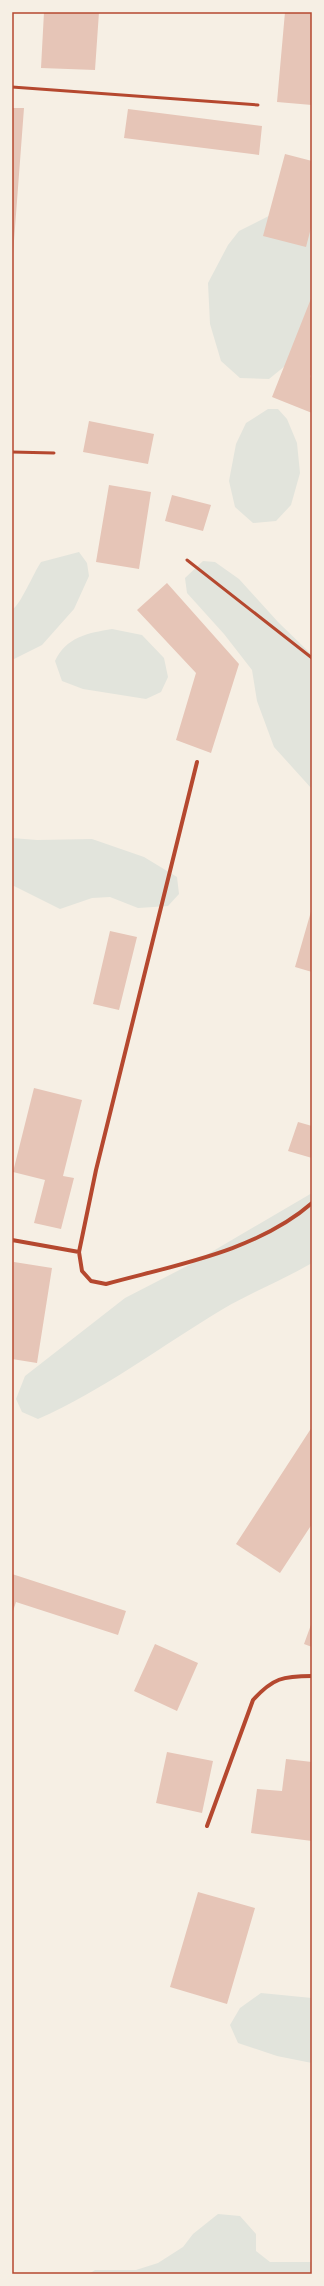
<svg xmlns="http://www.w3.org/2000/svg" width="324" height="2286" font-family="Rubik,sans-serif">
<style>
.green{fill:#e2e4dc}
.building{fill:#e6c5b7}
.lines{fill:none;stroke-linecap:round;stroke-linejoin:round}
.service{stroke:#b5482f;stroke-width:3}
.minor{stroke:#b5482f;stroke-width:4}
.neatline{fill:none;stroke:#b5482f;stroke-width:1.5}
</style>
<rect width="100%" height="100%" fill="#f6efe4"/>
<path class="green" d="M312 194V344L269 379 240 378 221 361 210 324 208 283 228 245 239 231Z
M268 409H278L287 419 297 443 300 473 291 505 276 521 253 523 235 507 229 481 236 444 246 423Z
M79 552 87 563 89 576 74 609 42 645 12 660V610C21 604 33 574 41 562Z
M203 561 215 562 239 579 278 622 312 655V789L274 747 257 701 252 670 224 634 187 593 185 578Z
M112 629 142 635 164 658 168 677 161 692 146 699 83 689 62 681 55 661C66 637 88 633 112 629Z
M12 838 37 840 92 839 144 857 177 877 179 894 168 906 138 908 110 897 92 898 60 909 12 885Z
M312 1193V1263C283 1280 252 1292 223 1309 161 1346 104 1390 38 1419L22 1412 16 1399 25 1376 125 1298 191 1264Z
M261 1993 312 1998V2063L277 2056 238 2043 230 2025 240 2008Z
M218 2214 240 2216 256 2234V2251L270 2262H312V2274H89L95 2270H136L158 2263 183 2247 193 2234Z"/>
<path class="building" d="M44 12H99L95 70 41 68Z
M285 12H312V105L277 102Z
M12 108H24L13 254H12Z
M128 109 262 126 259 155 124 138Z
M285 154 312 161V224L306 247 263 236Z
M312 296V371L310 377 312 378V413L272 397Z
M89 421 154 434 148 464 83 452Z
M109 485 151 492 139 569 96 562Z
M172 495 211 505 203 531 165 521Z
M167 583 239 664 211 753 176 740 196 673 137 610Z
M312 908V972L295 967Z
M110 931 137 937 119 1010 93 1004Z
M34 1088 82 1100 63 1176 74 1178 61 1229 34 1223 45 1180 13 1172Z
M298 1122 312 1126V1158L288 1151Z
M14 1262 52 1268 37 1363 12 1359Z
M312 1427V1524L280 1573 236 1544Z
M12 1574 126 1611 118 1635 16 1602 12 1614Z
M312 1622V1647L304 1644Z
M155 1644 198 1663 177 1711 134 1691Z
M167 1752 213 1761 202 1813 156 1803Z
M286 1759 312 1762V1841L251 1833 257 1789 282 1791Z
M198 1892 255 1908 227 2004 170 1987Z"/>
<g class="lines">
<path class="service" d="M12 87 258 105
M12 452 54 453
M187 560 312 658"/>
<path class="minor" d="M197 762 96 1170 79 1252 82 1271 91 1281 106 1284C175 1265 257 1251 312 1203
M12 1240 79 1252
M207 1826 253 1700C273 1678 283 1676 312 1676"/>
</g>
<rect width="324" height="2286" fill="none" stroke="#f6efe4" stroke-width="26"/>
<rect x="13" y="13" width="298" height="2260" class="neatline"/>
</svg>
